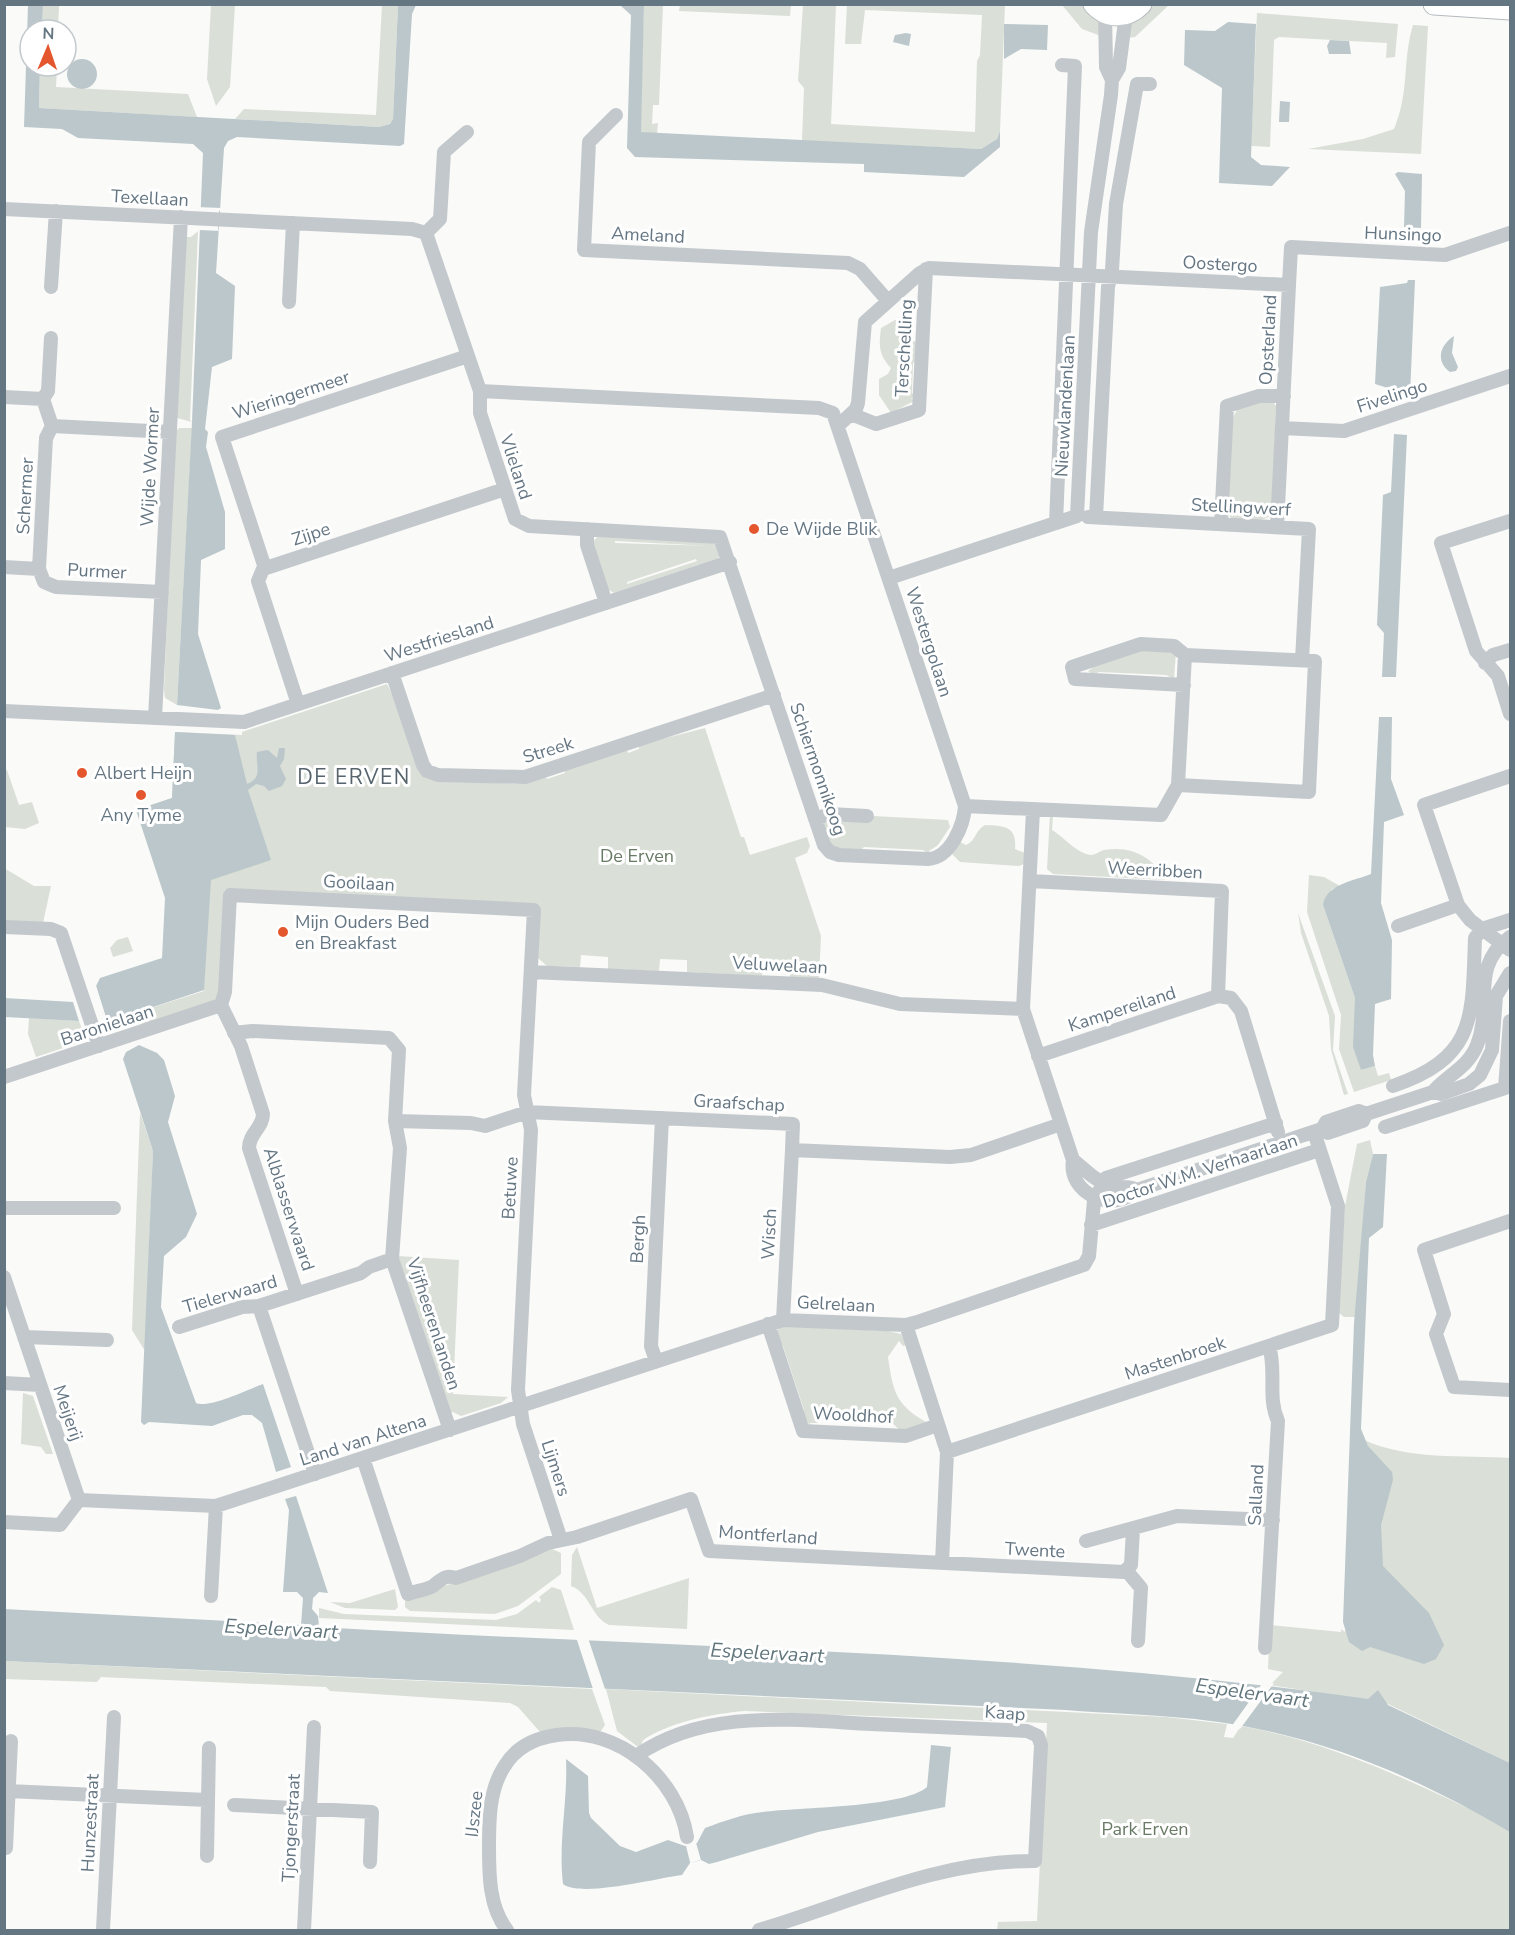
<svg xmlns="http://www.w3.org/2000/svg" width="1515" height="1935" font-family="'Nunito Sans',sans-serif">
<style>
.green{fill:#dadfd7;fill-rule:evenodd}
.water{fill:#bbc7cb}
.pier{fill:#fafaf8}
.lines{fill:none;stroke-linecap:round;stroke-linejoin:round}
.primary-casing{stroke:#b5babe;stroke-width:23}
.street{stroke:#c3c8cc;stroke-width:14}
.primary{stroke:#fff;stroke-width:21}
.poi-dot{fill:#e4572e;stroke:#fff;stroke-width:2}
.labels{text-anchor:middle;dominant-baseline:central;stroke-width:6;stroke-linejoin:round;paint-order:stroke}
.street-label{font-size:18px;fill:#657683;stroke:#fff}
.poi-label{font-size:18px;fill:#657683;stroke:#fff;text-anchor:start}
.park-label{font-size:18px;fill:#687a64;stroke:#fff}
.water-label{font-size:20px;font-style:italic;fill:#60757c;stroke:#fff}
.quarter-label{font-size:21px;letter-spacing:1.5px;fill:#57646e;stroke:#fff}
</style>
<rect width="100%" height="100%" fill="#fafaf8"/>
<path class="green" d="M1084 4 1098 19 1101 36 1082 29 1062 5Z
M43 5H59L58 30H42Z
M211 5H235L230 87 216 106 207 79Z
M382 5H398L393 119 390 124 379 127 235 119 244 109 376 115Z
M644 5H663L659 105H653L652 124 658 123 657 134 640 132Z
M680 5V4L791 5 790 16 679 11Z
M803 5H836L831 124 975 132 977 61 980 55 982 15 865 10 861 44H845L847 5H1005L1000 131 997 139 981 149 802 141 804 88 798 81Z
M1150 5H1169L1135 37 1126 38 1128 26Z
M1257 13 1398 24 1395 57 1386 58 1387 43 1279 37 1274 40 1270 147 1251 146Z
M1413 25 1428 26 1421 154 1308 149 1363 139 1394 129C1410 91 1402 61 1413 25Z
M40 66H57L56 87 188 94 197 117 39 108Z
M198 231 190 420 192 422 177 418 185 237H191Z
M902 316 911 326 908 330 910 339 916 342 918 359 913 363 912 393 915 396 911 399 916 400 891 413 879 395V379L888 374 891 368C878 354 879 345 881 328Z
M1259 402H1273L1276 406 1272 514C1263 524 1244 519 1231 518L1227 512 1232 419 1237 410Z
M179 428H192L177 705 165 698 164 690 175 432Z
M598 536 716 542 720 555 718 559 701 566 699 565 614 593 606 588 593 542ZM615 541 711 546H712L615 543ZM696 559 697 561 627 584V582Z
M1142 649 1176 652 1174 679 1166 675 1099 672 1093 675 1088 671 1095 666Z
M387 684 435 780 516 784 545 776 547 779 565 773 564 770 627 749 628 753 639 749V745L705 728 741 837H744L750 855 807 837 810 846 807 853 795 858 821 936 819 978H790V966L763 964 762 976 687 972V960L660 959 659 971 608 969V957L581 955 580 967 547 966 538 958 540 905 224 890 219 990 216 1000 142 1026 140 1020 133 1023 132 1014 204 991 136 810 172 798 175 732 242 735V732Z
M4 770H7L19 805 32 802 39 823 25 829 5 827Z
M1050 815H1053L1052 830C1064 837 1076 853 1091 855 1095 855 1100 851 1104 850 1131 845 1153 857 1166 880L1053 874 1047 869Z
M873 816 948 820 950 827 938 845 929 851V854L923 850 864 847 860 851 840 850 828 843 822 823 830 818Z
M985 825C1005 826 1017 826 1015 849L1025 853 1024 864 1019 866 960 862 951 853 958 841 966 845C976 841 975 830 985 825Z
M4 868 34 886H51L43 923 5 922Z
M1309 875 1324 877 1340 886 1332 889 1323 905 1355 998 1361 1070 1375 1066 1378 1076 1389 1073 1391 1080 1354 1092 1339 1049 1341 1015 1307 912Z
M1298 913 1335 1016 1333 1050 1348 1094 1344 1095 1331 1050 1329 1016 1301 933Z
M128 937 133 951 113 957 110 948 117 940Z
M29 1018 79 1021 83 1032 78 1043 36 1057 28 1034Z
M140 1113 153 1151 145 1351 132 1330Z
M1370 1140 1373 1154 1366 1182 1357 1311 1355 1317H1344L1338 1312 1345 1206 1357 1144Z
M398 1256 459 1260 453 1394 508 1397 501 1403 461 1416 453 1412 449 1413Z
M783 1326 888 1331 901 1334 906 1345 903 1346 899 1341 888 1357C893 1391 895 1405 928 1423L902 1432 891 1422 821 1419 817 1423H810V1426L802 1414 804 1410 783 1346 778 1343 777 1330Z
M23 1393 33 1396 53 1454H46L41 1447 21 1444Z
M1364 1440C1408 1460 1462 1455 1510 1458V1763L1386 1703 1270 1685 1283 1672 1268 1669 1270 1625 1341 1632V1629L1345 1632 1368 1446Z
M577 1547 597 1608 689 1578 687 1629 609 1625C591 1617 590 1593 571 1586L572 1555Z
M550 1548 561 1553V1574L518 1606 495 1614 410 1611 405 1607V1599L529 1558Z
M552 1587 561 1590 574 1630 319 1618V1608L344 1614 496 1620 517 1614 536 1600 539 1603 541 1600 539 1597Z
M395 1589 398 1607 395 1610 345 1608 330 1602 350 1603Z
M5 1661 592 1689 605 1725 600 1732 574 1728 540 1732 518 1707 510 1703 330 1691 326 1687 101 1677 97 1682 5 1679Z
M606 1689 1166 1717 1227 1724 1224 1737 1233 1738 1241 1726C1338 1743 1422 1787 1510 1828V1930H997L998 1922 1037 1921 1047 1723 745 1711C711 1714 675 1721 646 1738 639 1743 645 1743 638 1747L617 1731Z"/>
<path class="water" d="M28 5H43L42 30H30V66H40L39 108 379 127 390 124 393 119 398 5H416L412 14 404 144 400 146 237 137 228 141 224 148 216 273 235 286 232 359 212 367 205 429 208 432 206 447 225 512V549L201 560 198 634 221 708 218 710 177 705 192 422 203 153 193 144 78 138 62 129 24 127Z
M573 5H644L641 132 981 149 997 139 1000 131V147L964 177 864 172V164L635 157 627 148 631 15 621 6Z
M1228 22 1256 24 1251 157 1261 165 1290 167 1272 186 1219 183 1222 88 1184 65 1185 30 1215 31Z
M1004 24 1048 25 1047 50 1021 49 1004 59Z
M906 33 911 34 909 46 893 42 895 35Z
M1330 40 1349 41 1351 54H1329L1327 46Z
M67 74a15 15 0 1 1 30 0a15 15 0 1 1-30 0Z
M1280 101 1290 102 1289 122H1279Z
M1398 172 1422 174 1421 228 1404 227 1405 191 1395 174Z
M1408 280H1415L1410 395 1401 394V392L1375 384 1380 287 1407 283Z
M1454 336 1452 353 1458 367 1456 371 1450 372C1435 361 1440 345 1454 336Z
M1394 434 1407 435 1396 677H1382L1384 633 1377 625 1383 495 1391 492Z
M1379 717H1392L1391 779 1404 815 1384 822 1381 903 1392 940 1391 999 1375 1004 1373 1055 1375 1066 1361 1070 1353 1047 1355 998 1323 905C1326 884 1354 881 1371 874Z
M175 732 235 735 247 784C264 777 255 765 257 752L268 750 277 758 279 748H285L284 759 280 766 286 779 282 786 269 791 264 786 256 784 248 790 271 860 211 880 204 990 132 1014 133 1023 116 1028 108 1024 96 986 100 978 162 958 165 898 136 810 172 798Z
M4 998 73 1002 79 1021 5 1017Z
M139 1045 157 1053 164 1060 175 1096 168 1122 197 1214 186 1237 164 1256 161 1307 196 1403C209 1409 249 1389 263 1384L291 1467 276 1472 262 1423 252 1415H243L212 1426 149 1422 144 1425 141 1422 153 1151 123 1059 126 1052Z
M1373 1154H1387L1383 1227 1369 1238 1361 1429 1368 1446 1392 1472 1393 1480 1381 1525 1383 1566 1429 1613 1444 1645 1436 1659 1424 1664 1370 1647 1362 1651 1349 1642 1343 1622 1354 1323 1366 1182Z
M296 1496 328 1593 319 1592 313 1598 312 1609 318 1616 319 1627C669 1648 1021 1650 1368 1699L1378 1690 1388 1705 1510 1763V1832C1431 1785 1344 1746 1253 1728 1192 1715 1128 1715 1066 1710L5 1661 4 1609 301 1625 303 1598 297 1592H283L289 1510 285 1499Z
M931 1745 951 1747 945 1807 818 1832 717 1862 709 1864 701 1860 690 1863 682 1875C658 1878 580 1898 563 1884 558 1841 568 1801 566 1759L588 1776 589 1813 591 1818 620 1846 636 1852 668 1840 685 1846 697 1843 705 1828C724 1821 743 1814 763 1812 799 1807 903 1808 927 1787Z"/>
<path class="pier" d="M196 207 222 208 219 211 218 230 221 231 199 230 195 234 198 230 199 210Z
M97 981 96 986 108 1024 116 1028 136 1022 135 1025 117 1031 105 1025 93 987Z
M576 1637 588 1638 606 1692H594Z
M1264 1681 1274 1683 1240 1729 1231 1727Z
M695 1839 702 1864 700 1860 691 1863V1866L685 1842 686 1845 694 1843Z"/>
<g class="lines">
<defs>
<path id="primary" d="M1094 4C1108 19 1127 18 1141 4
M1434 4 1510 9"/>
</defs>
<use href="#primary" class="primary-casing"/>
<path class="street" d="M1112 80 1119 68 1126 14
M616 115 589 142 584 250 848 263 860 269 888 301
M4 209 412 229 426 233 480 391V413L515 519 529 526 720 537 824 845 830 852 839 855 928 859C951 858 964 824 965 806L833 413 819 408 480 391
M426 233 440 219 444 152 467 132
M51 287 56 211
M289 302 293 223
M4 397 43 399 52 426 170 432
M43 399 48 391 51 338
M851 414 876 424 919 410 926 269
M839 425 856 409 858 403 865 322 920 273 929 268 1289 285 1291 247 1445 255 1510 233
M1282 428 1344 431 1510 376
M1088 517 1309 529 1302 660
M1096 517 1108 287 1112 270 1116 204 1137 84H1150
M1510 521 1441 543 1476 651 1498 676 1510 714
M1056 523 1075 66 1062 65
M1221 524 1227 406 1259 396H1284
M1277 527 1289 285
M587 529V545L606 603
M4 567 39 569 44 582 56 587 162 592
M265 568 222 437 468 356
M39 569 46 438 52 426
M889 578 1077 516 1091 232 1111 95 1112 80 1106 67 1105 12
M1485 663 1493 655 1510 650
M392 673 423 765 427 771 438 775 525 777 774 695
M1184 685 1075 679 1072 667 1141 644 1174 646 1185 655
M298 704 258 581 263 569 505 489
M4 711 244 722 730 562
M155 718 181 217
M1510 776 1424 805 1458 905 1470 920 1510 950
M1178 785 1309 792 1315 661 1185 655
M965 806 1161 815 1178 785 1185 655
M1033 810 1023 1009 1073 1160C1067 1194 1114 1214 1137 1190L1322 1129 1326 1122 1359 1111 1366 1114 1433 1092 1441 1094 1469 1084 1480 1075 1492 1050 1496 996 1510 973
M815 819 829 814 867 816
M1030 881 1222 891 1218 996
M1398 926 1458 905
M4 927 51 929 61 933 99 1046
M531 972 822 985 900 1004 1023 1009
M221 1005 225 992 230 895 534 910 524 1095 531 1130 518 1390 523 1424 561 1540
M221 1005 241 1046 263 1114C263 1128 249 1133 249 1148L297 1294
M234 1033 252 1031 389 1038 399 1050 395 1121 400 1148 392 1259 450 1430
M1038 1056 1218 996 1231 998 1241 1011 1278 1132
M4 1077 221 1005
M1393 1086C1477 1057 1472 1017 1475 938L1482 929 1510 920
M1433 1092C1447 1075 1468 1068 1477 1045 1493 1005 1469 967 1510 937
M395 1121 471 1123 485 1126 527 1112 793 1124 792 1150 950 1157 971 1155 1061 1124
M1385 1127 1505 1088 1510 1021
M1322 1129 1328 1133 1363 1121 1366 1114
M1073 1160C1085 1169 1093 1180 1109 1185 1119 1189 1128 1185 1137 1190
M4 1208H114
M1510 1221 1424 1250 1444 1314 1436 1334 1454 1387 1510 1390
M1091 1225 1319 1150
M4 1277 79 1500
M259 1306 315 1474
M783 1320 792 1150
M768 1324 803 1431 906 1436 938 1425
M906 1325 947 1452 942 1563
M179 1327 242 1307 259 1306 361 1273 369 1267 392 1259
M24 1337 107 1340
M656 1361 651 1346 662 1118
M4 1383 40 1385
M947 1452 1332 1325 1338 1206 1314 1132
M363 1458 408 1594C415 1591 427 1590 433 1586 441 1580 445 1574 456 1578L520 1556 548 1543 577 1537 691 1499 709 1551 1124 1572 1131 1565 1133 1529
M79 1500 216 1506 783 1320 906 1325 917 1322 1084 1265 1089 1256 1094 1201 1106 1178 1276 1123
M4 1522 60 1525 79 1500
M1086 1541 1177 1516 1273 1520
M1126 1570 1141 1588 1138 1641
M211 1596 216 1506
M1265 1648 1278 1421C1267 1397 1277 1371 1269 1346
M636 1756C705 1708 792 1720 871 1724 923 1726 975 1729 1027 1731L1038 1736 1041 1745 1035 1861C939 1860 850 1903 759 1930
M8 1791 207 1800
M234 1805 372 1812 370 1862
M6 1848 11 1741
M207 1856 209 1748
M103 1930 114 1717
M304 1930 314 1727
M507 1930C489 1907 489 1875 489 1847 489 1821 489 1790 504 1767 515 1748 535 1738 557 1735 618 1726 678 1778 687 1837"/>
<use href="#primary" class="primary"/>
</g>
<g class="poi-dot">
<circle cx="754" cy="529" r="6"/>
<circle cx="82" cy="773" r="6"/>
<circle cx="141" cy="795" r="6"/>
<circle cx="283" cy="932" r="6"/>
</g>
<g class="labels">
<g class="street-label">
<text transform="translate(150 198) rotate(3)">Texellaan</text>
<text transform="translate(1403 234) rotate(2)">Hunsingo</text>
<text transform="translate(648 235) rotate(3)">Ameland</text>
<text transform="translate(1220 264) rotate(3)">Oostergo</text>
<text transform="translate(1268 340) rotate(-87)">Opsterland</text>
<text transform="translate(904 348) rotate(-87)">Terschelling</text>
<text transform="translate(291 395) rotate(-18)">Wieringermeer</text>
<text transform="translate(1392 396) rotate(-18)">Fivelingo</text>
<text transform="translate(1065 406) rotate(-87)">Nieuwlandenlaan</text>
<text transform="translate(150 467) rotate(-87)">Wijde Wormer</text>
<text transform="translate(516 467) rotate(72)">Vlieland</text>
<text transform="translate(25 496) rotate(-87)">Schermer</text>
<text transform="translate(1241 507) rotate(3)">Stellingwerf</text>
<text transform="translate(311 534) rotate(-18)">Zijpe</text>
<text transform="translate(97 571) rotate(3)">Purmer</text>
<text transform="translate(439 639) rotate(-18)">Westfriesland</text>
<text transform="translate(929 642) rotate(72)">Westergolaan</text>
<text transform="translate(548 750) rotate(-17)">Streek</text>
<text transform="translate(818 769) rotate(71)">Schiermonnikoog</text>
<text transform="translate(1155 870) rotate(3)">Weerribben</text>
<text transform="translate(359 883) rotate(3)">Gooilaan</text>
<text transform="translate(780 965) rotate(3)">Veluwelaan</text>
<text transform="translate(1122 1009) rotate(-18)">Kampereiland</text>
<text transform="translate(107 1025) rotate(-18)">Baronielaan</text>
<text transform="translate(739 1103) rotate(3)">Graafschap</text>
<text transform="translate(1200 1171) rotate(-18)">Doctor W.M. Verhaarlaan</text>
<text transform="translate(510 1188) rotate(-87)">Betuwe</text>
<text transform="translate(289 1209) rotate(72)">Alblasserwaard</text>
<text transform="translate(769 1234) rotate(-87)">Wisch</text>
<text transform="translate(638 1239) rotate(-87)">Bergh</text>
<text transform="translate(230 1294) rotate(-16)">Tielerwaard</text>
<text transform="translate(836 1304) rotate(3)">Gelrelaan</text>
<text transform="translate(434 1324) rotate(72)">Vijfheerenlanden</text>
<text transform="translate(1175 1358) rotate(-18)">Mastenbroek</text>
<text transform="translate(68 1413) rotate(71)">Meijerij</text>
<text transform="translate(853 1415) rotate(3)">Wooldhof</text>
<text transform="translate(363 1440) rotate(-18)">Land van Altena</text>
<text transform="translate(556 1468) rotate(72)">Lijmers</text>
<text transform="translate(1256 1495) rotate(-87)">Salland</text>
<text transform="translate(768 1535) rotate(4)">Montferland</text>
<text transform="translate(1035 1550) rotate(3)">Twente</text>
<text transform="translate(1005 1713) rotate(4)">Kaap</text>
<text transform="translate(474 1814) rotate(-84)">IJszee</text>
<text transform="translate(90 1823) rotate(-87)">Hunzestraat</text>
<text transform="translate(291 1828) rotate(-87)">Tjongerstraat</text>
</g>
<g class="poi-label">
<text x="766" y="529">De Wijde Blik</text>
<text x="94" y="773">Albert Heijn</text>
<text x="141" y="815" text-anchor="middle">Any Tyme</text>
<text x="295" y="922">Mijn Ouders Bed<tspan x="295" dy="21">en Breakfast</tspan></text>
</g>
<g class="park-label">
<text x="637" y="856">De Erven</text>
<text x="1145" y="1829">Park Erven</text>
</g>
<g class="water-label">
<text transform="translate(281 1629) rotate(3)">Espelervaart</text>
<text transform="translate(767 1653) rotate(3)">Espelervaart</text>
<text transform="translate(1252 1693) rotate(8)">Espelervaart</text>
</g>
<g class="quarter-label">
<text x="354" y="777">DE ERVEN</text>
</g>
</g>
<rect width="1515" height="1935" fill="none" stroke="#657683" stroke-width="12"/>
<g transform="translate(48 48) rotate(2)"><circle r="28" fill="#ffffff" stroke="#c1c8cd" stroke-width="1.5"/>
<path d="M0-4.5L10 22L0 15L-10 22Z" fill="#e4572e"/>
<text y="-9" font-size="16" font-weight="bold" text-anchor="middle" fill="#657683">N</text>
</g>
</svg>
